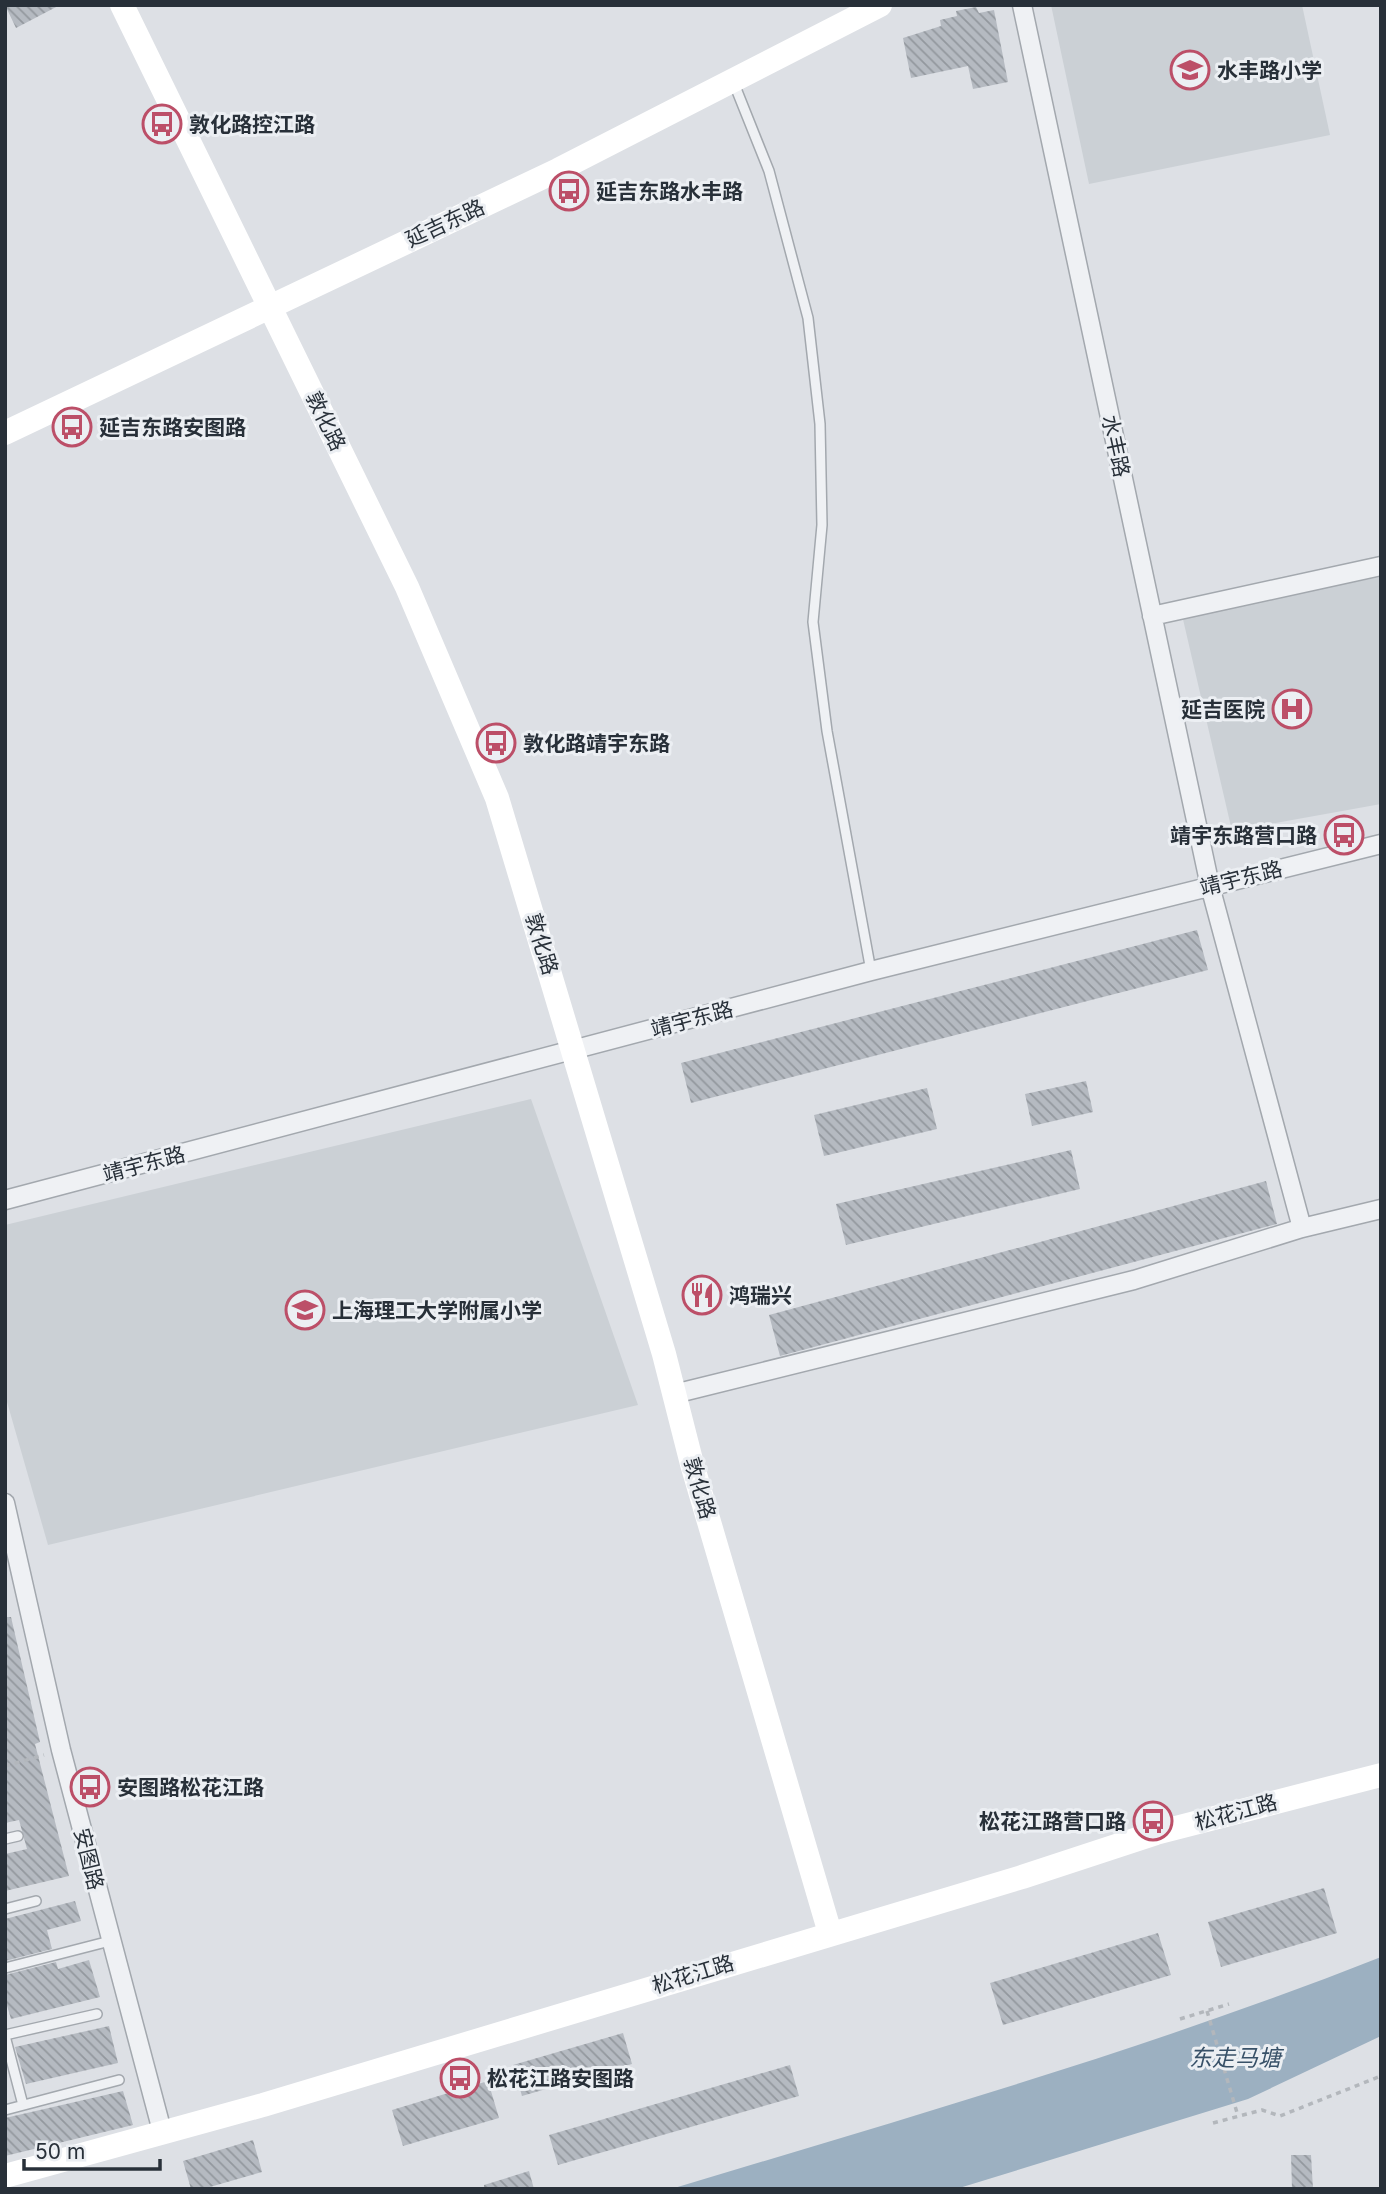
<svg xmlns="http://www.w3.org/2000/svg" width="1386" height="2194" font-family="Inter,'Noto Sans SC',sans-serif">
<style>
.built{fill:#cbd0d5}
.water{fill:#9cb0c1}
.building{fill:url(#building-back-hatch)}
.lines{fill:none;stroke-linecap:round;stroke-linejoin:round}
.lane-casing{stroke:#a3a8ae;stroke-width:12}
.street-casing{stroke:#a3a8ae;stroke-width:21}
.path{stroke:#b3b7bc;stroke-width:3.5;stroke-dasharray:5 5;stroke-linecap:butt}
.lane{stroke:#eff1f4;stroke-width:9}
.street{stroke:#eff1f4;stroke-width:18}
.secondary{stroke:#fff;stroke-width:24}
.labels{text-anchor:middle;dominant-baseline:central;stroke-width:6;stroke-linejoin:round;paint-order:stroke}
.poi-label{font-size:21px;font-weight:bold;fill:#283039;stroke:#eceff3;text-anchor:start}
.street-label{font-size:21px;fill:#283039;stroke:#eceff3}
.water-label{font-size:23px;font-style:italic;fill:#385168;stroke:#eceff3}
</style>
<defs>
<pattern id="building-back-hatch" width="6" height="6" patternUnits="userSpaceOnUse" patternTransform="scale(1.75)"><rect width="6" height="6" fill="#b5bac1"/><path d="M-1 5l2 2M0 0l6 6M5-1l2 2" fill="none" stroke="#93989e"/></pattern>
</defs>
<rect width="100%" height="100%" fill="#dde0e5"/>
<path class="built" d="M1051 5H1302L1330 135 1089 184Z
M1381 577V804L1232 831 1182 615Z
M531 1099 638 1405 48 1545 5 1395V1225Z"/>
<path class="water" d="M1381 1957V2036L1248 2099 956 2189H671C909 2117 1149 2049 1381 1957Z"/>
<path class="building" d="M5 5H60L16 28Z
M976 7 979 13 994 10 1008 82 973 89 968 66 911 78 903 38 941 26 940 20 957 16 956 11Z
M1197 930 1208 970 691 1103 681 1063Z
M1086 1081 1093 1112 1032 1126 1025 1094Z
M927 1088 937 1129 824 1156 814 1115Z
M1071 1150 1080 1189 846 1245 836 1204Z
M1266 1181 1277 1224 780 1356 769 1315Z
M5 1617H11L40 1742 35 1744 69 1876 5 1891V1854L27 1849 19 1820 5 1823Z
M1324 1888 1337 1933 1221 1967 1208 1922Z
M75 1901 81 1921 47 1930 52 1949 5 1961V1919Z
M1158 1933 1171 1975 1003 2025 990 1983Z
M89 1960 100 1997 11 2019 5 1999V1975L56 1962 58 1969Z
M109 2026 118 2063 26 2084 15 2047Z
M623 2033 632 2064 522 2096 513 2065Z
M790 2065 799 2096 558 2165 549 2135Z
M488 2081 499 2118 403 2146 392 2110Z
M123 2091 133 2125 5 2156V2118Z
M253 2140 262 2172 203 2189H191L183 2161Z
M1291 2155H1311L1313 2189H1292Z
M529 2171 534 2189H484V2185Z"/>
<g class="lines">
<defs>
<path id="lane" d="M733 81 769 171 808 318 820 424 822 525 813 622 827 731 871 971
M5 1839 18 1836
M5 1909 36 1901
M5 1968 110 1941
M5 2035 97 2014
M5 2036 23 2105
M5 2110 119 2080"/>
<path id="street" d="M1022 5 1210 886 1302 1228
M1152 616 1381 566
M5 1200 871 971 1381 844
M674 1394 1134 1280 1302 1228 1381 1209
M5 1503 61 1750 162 2131"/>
</defs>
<use href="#lane" class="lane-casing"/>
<use href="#street" class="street-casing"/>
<path class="path" d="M5 1766 44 1755
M1207 2011 1238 2116
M1180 2019 1229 2004
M1213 2123 1262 2110 1280 2116 1381 2076"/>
<use href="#lane" class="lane"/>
<use href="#street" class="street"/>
<path class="secondary" d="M122 5 407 587 497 798 664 1354 692 1464 830 1933
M5 433 558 170 880 5
M5 2176 263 2105 1022 1877 1156 1833 1381 1775"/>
</g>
<defs>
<symbol id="school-ring" viewBox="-11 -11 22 22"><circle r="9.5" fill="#eceff3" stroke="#bc4f68" stroke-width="1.5"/><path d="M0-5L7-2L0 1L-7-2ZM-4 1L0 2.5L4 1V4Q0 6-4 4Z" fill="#bc4f68"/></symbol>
<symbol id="bus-ring" viewBox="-11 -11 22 22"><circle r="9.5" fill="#eceff3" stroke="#bc4f68" stroke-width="1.5"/><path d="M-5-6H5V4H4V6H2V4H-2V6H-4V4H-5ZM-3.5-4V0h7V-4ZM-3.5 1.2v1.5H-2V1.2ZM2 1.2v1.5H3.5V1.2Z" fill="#bc4f68"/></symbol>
<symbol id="hospital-ring" viewBox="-11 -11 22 22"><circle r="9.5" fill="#eceff3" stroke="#bc4f68" stroke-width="1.5"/><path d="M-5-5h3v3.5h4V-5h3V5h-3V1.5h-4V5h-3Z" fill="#bc4f68"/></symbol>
<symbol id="restaurant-ring" viewBox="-11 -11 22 22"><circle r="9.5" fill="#eceff3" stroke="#bc4f68" stroke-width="1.5"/><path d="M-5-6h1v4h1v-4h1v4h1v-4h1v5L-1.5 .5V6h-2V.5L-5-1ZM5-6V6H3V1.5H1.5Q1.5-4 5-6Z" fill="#bc4f68"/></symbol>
</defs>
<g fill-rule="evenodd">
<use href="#school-ring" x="1168" y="48" width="44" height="44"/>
<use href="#bus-ring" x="140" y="102" width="44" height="44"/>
<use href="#bus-ring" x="547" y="169" width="44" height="44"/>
<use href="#bus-ring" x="50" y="405" width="44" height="44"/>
<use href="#hospital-ring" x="1270" y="687" width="44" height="44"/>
<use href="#bus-ring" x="474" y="721" width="44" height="44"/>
<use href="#bus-ring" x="1322" y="813" width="44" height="44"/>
<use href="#restaurant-ring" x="680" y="1273" width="44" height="44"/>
<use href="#school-ring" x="283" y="1288" width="44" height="44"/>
<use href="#bus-ring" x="68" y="1765" width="44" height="44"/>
<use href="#bus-ring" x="1131" y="1799" width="44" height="44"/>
<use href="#bus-ring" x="438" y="2056" width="44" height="44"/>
</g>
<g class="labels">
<g class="poi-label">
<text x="1217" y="70">水丰路小学</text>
<text x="189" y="124">敦化路控江路</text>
<text x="596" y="191">延吉东路水丰路</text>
<text x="99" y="427">延吉东路安图路</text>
<text x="1265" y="709" text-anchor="end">延吉医院</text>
<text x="523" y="743">敦化路靖宇东路</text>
<text x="1317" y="835" text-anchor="end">靖宇东路营口路</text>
<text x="729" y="1295">鸿瑞兴</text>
<text x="332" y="1310">上海理工大学附属小学</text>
<text x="117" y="1787">安图路松花江路</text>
<text x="1126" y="1821" text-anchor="end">松花江路营口路</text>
<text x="487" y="2078">松花江路安图路</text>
</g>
<g class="street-label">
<text transform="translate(445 223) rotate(-25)">延吉东路</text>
<text transform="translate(326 421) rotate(64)">敦化路</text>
<text transform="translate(1116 446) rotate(78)">水丰路</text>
<text transform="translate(1241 878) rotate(-14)">靖宇东路</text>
<text transform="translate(542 944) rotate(73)">敦化路</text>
<text transform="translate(692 1019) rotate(-15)">靖宇东路</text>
<text transform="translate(144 1164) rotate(-15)">靖宇东路</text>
<text transform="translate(700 1488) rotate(74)">敦化路</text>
<text transform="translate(1236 1812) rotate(-15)">松花江路</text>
<text transform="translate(89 1859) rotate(76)">安图路</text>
<text transform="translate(693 1974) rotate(-17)">松花江路</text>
</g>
<g class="water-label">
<text x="1235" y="2058">东走马塘</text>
</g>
</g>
<rect width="1386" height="2194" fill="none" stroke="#283039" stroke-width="14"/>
<path d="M24 2159v10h136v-10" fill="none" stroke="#283039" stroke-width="3.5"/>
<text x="35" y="2159" font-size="21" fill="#283039" stroke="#eceff3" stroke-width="5" paint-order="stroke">50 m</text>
</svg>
